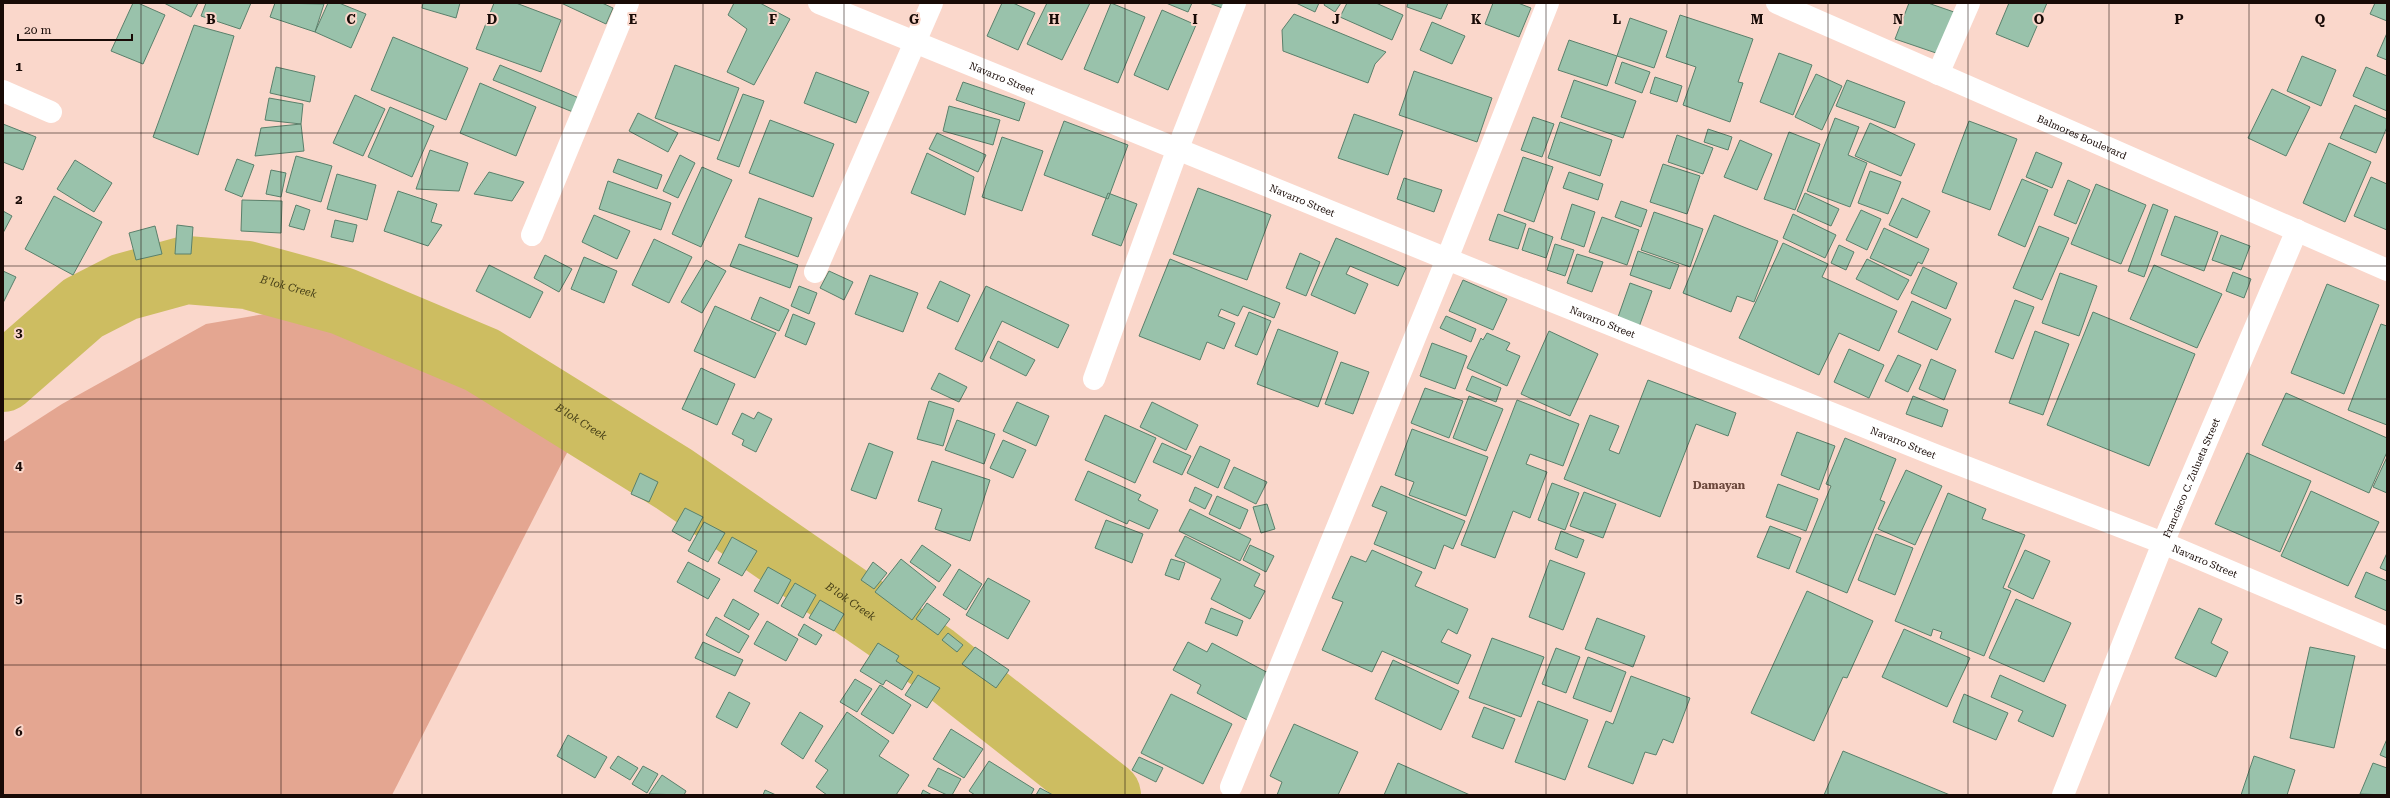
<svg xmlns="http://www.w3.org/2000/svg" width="2390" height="798" font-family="'Roboto Serif',serif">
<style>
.green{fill:#e4a691}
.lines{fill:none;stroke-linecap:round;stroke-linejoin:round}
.river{stroke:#cdbd61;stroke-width:68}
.building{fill:#99c2ab;stroke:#5a806b}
.street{stroke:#fff;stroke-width:22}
.secondary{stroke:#fff;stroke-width:22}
.grid{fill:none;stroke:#180a06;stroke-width:1;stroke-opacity:0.55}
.labels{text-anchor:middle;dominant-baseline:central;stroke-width:4;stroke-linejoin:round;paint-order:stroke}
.street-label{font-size:10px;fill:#180a06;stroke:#fad7cb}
.water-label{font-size:11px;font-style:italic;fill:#484119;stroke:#fad7cb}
.neighbourhood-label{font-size:11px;font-weight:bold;fill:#6b473b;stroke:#fad7cb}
.grid-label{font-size:13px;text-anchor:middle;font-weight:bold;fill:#180a06;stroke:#fad7cb;stroke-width:4;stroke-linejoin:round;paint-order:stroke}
</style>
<rect width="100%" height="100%" fill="#fad7cb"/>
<path class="green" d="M282 311 379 333 471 368 570 447 392 795H3V442L62 404 206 324Z"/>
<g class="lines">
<path class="river" id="s1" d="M3 378 83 308 124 287 186 270 247 275 342 301 482 360 674 479 933 658 1107 795"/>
</g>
<path class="building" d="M133 3H138L165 15 143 64 111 51Z
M164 3H198L191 17Z
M206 3H251L240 29 201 16Z
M275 3 324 4 315 32 270 17Z
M328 3H339L366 14 351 48 315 32Z
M423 3H460L456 18 422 8Z
M494 3H516L561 20 541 72 476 49Z
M561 3H602L613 8 606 24Z
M734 3H760L790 19 754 85 727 72 747 29 728 15Z
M1002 3H1013L1035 13 1018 50 987 36Z
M1047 3H1090L1062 60 1027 44Z
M1111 3 1145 17 1118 83 1084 69Z
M1166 3H1192L1188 12Z
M1209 3H1227L1225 9Z
M1296 3H1319L1315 12Z
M1325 3H1341L1335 12 1324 5Z
M1347 3H1376L1403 15 1392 40 1340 17Z
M1408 3H1448L1441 19 1407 7Z
M1493 3H1518L1531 8 1519 37 1485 24Z
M1909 3H1928L1954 12 1939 54 1895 39Z
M2009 3H2047L2028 47 1996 34Z
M2375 3H2387V21L2370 14Z
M1162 10 1196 25 1168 90 1134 75Z
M1294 14 1386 52 1375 64 1368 83 1283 51 1282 30Z
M1680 15 1753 39 1738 82 1743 83 1730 122 1683 105 1696 67 1666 57Z
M1630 18 1667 31 1654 68 1617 56Z
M1432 22 1465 36 1452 64 1420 50Z
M194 25 234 36 198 155 153 137Z
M2387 33V60L2377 56Z
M393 37 468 68 446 120 371 90Z
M1569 40 1617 56 1607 86 1558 70Z
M1779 53 1812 65 1793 115 1760 102Z
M2302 56 2336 70 2321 106 2287 91Z
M1622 62 1650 72 1642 93 1615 83Z
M500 65 579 98 573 112 493 80Z
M675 65 739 88 719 141 655 118Z
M276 67 315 76 310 102 270 93Z
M2366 67 2387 76V111L2353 96Z
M1414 71 1492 98 1477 142 1399 115Z
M816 72 869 92 856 123 804 103Z
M1816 74 1842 86 1822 130 1795 117Z
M1655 77 1682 86 1677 102 1650 93Z
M1574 80 1636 101 1623 138 1561 117Z
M1847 80 1905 102 1895 128 1836 106Z
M963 82 1025 103 1019 121 956 100Z
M480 83 536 107 516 156 460 133Z
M2272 89 2310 107 2286 156 2248 138Z
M743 94 764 101 739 167 717 159Z
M355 95 385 109 363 156 333 143Z
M269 98 303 104 301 124 265 120Z
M2355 105 2387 119V127L2376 153 2340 138Z
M949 106 1000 120 993 145 943 131Z
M390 107 434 126 412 177 368 157Z
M638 113 678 133 668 152 629 131Z
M1354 114 1403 131 1388 175 1338 158Z
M1533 117 1554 124 1542 157 1521 150Z
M1835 118 1859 127 1848 155 1867 163 1850 207 1807 191Z
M770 120 834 144 813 197 749 173Z
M1064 121 1128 145 1108 199 1044 175Z
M1969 121 2017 139 1990 210 1942 192Z
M1560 122 1612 140 1600 176 1548 158Z
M1870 123 1915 144 1901 176 1855 156Z
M3 124 36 137 23 170 3 162Z
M301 124 304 151 255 156 261 128Z
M1708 129 1732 137 1728 150 1704 142Z
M1789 132 1820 144 1795 210 1764 199Z
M937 133 986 155 978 172 929 149Z
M1677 135 1713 148 1703 174 1668 162Z
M1002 137 1043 151 1022 211 982 197Z
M1740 140 1772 154 1757 190 1724 177Z
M2329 143 2371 162 2345 222 2303 203Z
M430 150 468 163 459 191 416 189Z
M2036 152 2062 163 2052 188 2026 177Z
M927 153 974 177 965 215 911 193Z
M680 155 695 163 678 198 663 191Z
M296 156 332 166 321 202 286 192Z
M1523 157 1553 167 1534 222 1504 211Z
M237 159 254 165 242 197 225 190Z
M618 159 662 175 657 189 613 172Z
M75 160 112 183 94 212 57 189Z
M1663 164 1700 176 1687 214 1650 202Z
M702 167 732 180 701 247 672 234Z
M271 170 286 173 281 197 266 194Z
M1870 171 1901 182 1888 214 1858 203Z
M489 172 524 182 512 201 474 194Z
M1569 172 1603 184 1598 200 1563 188Z
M337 174 376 185 367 220 327 209Z
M2371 177 2387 184V230L2354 216Z
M1404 178 1442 190 1434 212 1397 199Z
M2022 179 2048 190 2025 247 1998 235Z
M2068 180 2090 190 2076 224 2054 215Z
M608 181 671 203 661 230 599 209Z
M2096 184 2146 205 2121 264 2071 244Z
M1198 188 1271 215 1247 280 1173 254Z
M398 191 437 204 431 222 442 225 428 246 384 231Z
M1108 193 1137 204 1121 246 1092 235Z
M1805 193 1839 209 1831 226 1797 211Z
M54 196 102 222 73 275 25 249Z
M759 198 812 218 798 257 745 237Z
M1902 198 1930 211 1917 238 1889 225Z
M242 200 282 201 281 233 241 231Z
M1621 201 1647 210 1641 227 1615 217Z
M1572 204 1595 212 1584 247 1561 239Z
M2153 204 2168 210 2144 277 2128 271Z
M296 205 310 210 304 230 289 226Z
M1861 210 1881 219 1867 250 1846 240Z
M3 211 12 216 3 233Z
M1654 212 1703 229 1690 267 1641 250Z
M1498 214 1526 224 1518 249 1489 240Z
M1793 214 1836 235 1825 258 1783 238Z
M594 215 630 231 617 259 582 242Z
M1714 215 1778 241 1754 302 1737 296 1731 312 1683 293Z
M2175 216 2218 232 2204 271 2161 255Z
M1602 217 1639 230 1627 265 1589 252Z
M335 220 357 225 353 242 331 237Z
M177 225 193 227 191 254H175Z
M155 226 162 254 136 260 129 233Z
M2039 226 2069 238 2042 300 2013 288Z
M1529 228 1553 237 1546 258 1522 250Z
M1884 228 1929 249 1922 264 1918 262 1911 276 1870 258Z
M2221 235 2250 246 2241 270 2212 260Z
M1336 238 1406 268 1398 286 1350 266 1346 274 1368 284 1355 314 1311 295Z
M654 239 692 257 669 303 632 285Z
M1783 243 1828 264 1822 277 1897 311 1879 351 1839 333 1819 375 1739 338Z
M739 244 798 265 790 288 730 266Z
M1555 244 1574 250 1565 276 1547 270Z
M1839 245 1854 252 1846 270 1831 263Z
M1638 251 1679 265 1670 289 1630 275Z
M1300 253 1320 262 1306 296 1286 288Z
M1577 254 1603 262 1592 292 1567 283Z
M545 255 572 269 559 292 534 278Z
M584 257 617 271 604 303 571 289Z
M1170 259 1280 303 1274 318 1243 306 1238 316 1221 309 1218 316 1235 323 1224 349 1207 342 1200 360 1139 336Z
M1867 259 1909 280 1898 300 1856 279Z
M706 260 726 271 702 313 681 302Z
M489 265 543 292 530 318 476 291Z
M2154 265 2222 294 2197 348 2130 319Z
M1923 267 1957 283 1946 309 1911 293Z
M3 271 16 277 3 303Z
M829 271 853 282 844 300 820 288Z
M2233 272 2251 279 2244 298 2226 291Z
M2060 273 2097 286 2079 336 2042 323Z
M870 275 918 293 903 332 855 314Z
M1463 280 1507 299 1493 330 1449 311Z
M940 281 970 295 958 322 927 308Z
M1630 283 1652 291 1639 327 1617 320Z
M2327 284 2379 305 2344 394 2291 373Z
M799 286 817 293 809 314 791 306Z
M986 286 1069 325 1058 348 1002 321 982 362 955 349Z
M760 297 789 310 779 331 751 319Z
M2015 300 2034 307 2013 359 1995 352Z
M1912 301 1951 319 1937 350 1898 332Z
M715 306 776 333 755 378 694 351Z
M1249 312 1271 321 1257 355 1235 346Z
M2093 312 2195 354 2149 466 2047 425Z
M793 314 815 323 806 345 785 336Z
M1446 316 1476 329 1471 342 1440 328Z
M2381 324 2387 326V425L2348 410Z
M1278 329 1338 352 1318 407 1257 384Z
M1549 331 1598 354 1570 416 1521 394Z
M2035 331 2069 344 2043 415 2009 403Z
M1487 333 1510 343 1506 350 1520 356 1507 386 1467 368 1481 338 1483 340Z
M998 341 1035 360 1026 376 990 358Z
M1432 343 1467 356 1455 389 1420 376Z
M1849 349 1884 365 1869 398 1834 382Z
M1898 355 1921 365 1908 392 1885 381Z
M1931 359 1956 370 1944 400 1919 389Z
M1341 362 1369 372 1353 414 1325 404Z
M701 368 735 384 717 425 682 409Z
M939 373 967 387 959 402 931 389Z
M1472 376 1501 388 1496 402 1466 390Z
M1648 380 1736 413 1728 436 1696 424 1660 517 1564 479 1590 415 1619 426 1609 450 1619 454Z
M1425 388 1463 401 1449 438 1411 423Z
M2286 393 2387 438V452L2369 493 2262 445Z
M1469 396 1503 409 1486 451 1453 438Z
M1913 396 1948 410 1942 427 1906 414Z
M1517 400 1579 424 1563 466 1530 454 1526 464 1547 472 1530 518 1513 511 1495 558 1461 545Z
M929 401 954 409 943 446 917 439Z
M1017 402 1049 416 1036 446 1003 431Z
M1152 402 1198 425 1186 450 1140 427Z
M758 412 772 419 756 452 742 445 744 440 732 434 742 413 754 419Z
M1105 415 1156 438 1135 483 1085 460Z
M957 420 995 434 984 464 945 450Z
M1412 429 1488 457 1466 516 1409 495 1414 482 1395 475Z
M1797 432 1835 446 1819 490 1781 475Z
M1845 438 1896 459 1880 500 1885 502 1847 593 1796 572 1831 486 1826 484Z
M1003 440 1026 450 1013 478 990 468Z
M869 443 893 452 876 499 851 490Z
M1162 443 1191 456 1182 475 1153 462Z
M1200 446 1230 460 1218 488 1187 473Z
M2247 453 2311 481 2280 552 2215 524Z
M2387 457V493L2373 487Z
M932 461 990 480 970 541 935 529 942 509 918 501Z
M1234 467 1267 482 1256 504 1224 488Z
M1906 470 1942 486 1915 545 1878 529Z
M1088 471 1141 495 1138 500 1158 510 1149 529 1129 520 1127 524 1075 500Z
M640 473 658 482 649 502 631 494Z
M1552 483 1579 493 1565 530 1538 520Z
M1778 484 1818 499 1806 531 1766 517Z
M1381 486 1465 521 1453 549 1444 545 1435 569 1374 544 1387 512 1372 506Z
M1195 487 1212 495 1205 509 1189 501Z
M2311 491 2379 522 2348 586 2281 556Z
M1584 492 1616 504 1603 538 1570 526Z
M1948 493 1986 509 1982 519 2025 535 2003 588 2011 591 1984 656 1940 638 1942 632 1933 629 1931 636 1895 621Z
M1217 496 1248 510 1240 529 1209 514Z
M1267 504 1275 529 1261 533 1253 507Z
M685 508 703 517 690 541 672 531Z
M1190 509 1251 539 1240 561 1179 531Z
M1106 520 1143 534 1132 563 1095 548Z
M704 522 725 533 708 562 688 551Z
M1770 526 1801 538 1789 569 1757 557Z
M1561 531 1584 540 1577 558 1555 549Z
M1876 534 1913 548 1895 595 1858 580Z
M1185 536 1260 574 1254 586 1265 591 1250 619 1211 599 1221 579 1175 556Z
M732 537 757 551 742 576 718 563Z
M922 545 951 565 939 582 910 562Z
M1250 545 1274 556 1266 572 1243 560Z
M1372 550 1422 572 1415 586 1468 609 1457 634 1448 629 1441 642 1471 655 1458 684 1382 651 1372 672 1322 650 1343 602 1332 598 1351 556 1366 562Z
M2025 550 2050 561 2033 599 2008 587Z
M2387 553V571L2380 568Z
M901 559 936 587 912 620 875 592Z
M1171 559 1185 563 1179 580 1165 575Z
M1550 560 1585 573 1563 630 1529 617Z
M688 562 720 579 708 599 677 582Z
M873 562 887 573 874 589 861 580Z
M768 567 791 580 778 604 754 591Z
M959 569 982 584 966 610 943 595Z
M2366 572 2387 581V611L2355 597Z
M988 578 1030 601 1008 639 966 615Z
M795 583 816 595 803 618 781 606Z
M1807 591 1873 621 1847 678 1843 677 1814 741 1751 713Z
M733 599 759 614 749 630 724 616Z
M2016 599 2071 623 2044 682 1989 658Z
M820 600 844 614 834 631 809 618Z
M927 603 950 619 938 635 916 619Z
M1211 608 1243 621 1237 636 1205 623Z
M2199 608 2222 619 2211 643 2228 652 2216 677 2175 658Z
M716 617 749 636 739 653 706 635Z
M1597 618 1645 636 1633 667 1585 649Z
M767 621 798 639 786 661 754 644Z
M804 624 822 635 816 645 798 635Z
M1904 629 1970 658 1947 707 1882 677Z
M948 633 963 645 957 652 942 640Z
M1492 638 1544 657 1521 717 1469 698Z
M703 642 743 660 735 676 695 658Z
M1188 642 1207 652 1212 643 1274 676 1249 721 1197 693 1201 685 1173 670Z
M878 643 899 656 896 661 913 672 902 690 886 680 883 685 860 671Z
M975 647 1009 670 996 688 962 664Z
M2310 647 2355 656 2334 748 2290 738Z
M1556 648 1580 657 1566 693 1542 684Z
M1588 657 1626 672 1611 712 1573 698Z
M1393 660 1459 691 1441 730 1375 699Z
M918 675 940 688 927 708 905 695Z
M2000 675 2066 705 2053 737 2018 721 2023 711 1991 697Z
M1631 676 1690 698 1673 743 1663 739 1656 755 1645 752 1633 784 1588 767 1606 721 1613 724Z
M855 679 872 689 857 712 840 702Z
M880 685 911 705 893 734 861 714Z
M729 692 750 703 737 728 716 717Z
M1171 694 1232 724 1203 784 1141 753Z
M1964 694 2008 713 1996 740 1953 722Z
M1538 701 1588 720 1565 780 1515 762Z
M1484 707 1515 719 1503 749 1472 737Z
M800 712 823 726 803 759 781 744Z
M847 712 889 741 879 756 909 775 896 795H827L816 787 828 770 815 761Z
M1294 724 1358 752 1338 795H1277L1282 782 1270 776Z
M951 729 983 749 964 778 933 759Z
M568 735 607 757 595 778 557 756Z
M2387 739V758L2380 755Z
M1843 751 1950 795H1824Z
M618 756 638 768 630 780 610 768Z
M2254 756 2295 770 2287 795H2241Z
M1139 757 1163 768 1156 782 1132 770Z
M989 761 1034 789 1031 795H975L969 791Z
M1398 763 1470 795H1384Z
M2373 763 2387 768V795L2360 794Z
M643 766 658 774 647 793 632 784Z
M938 768 961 779 952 795H947L928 786Z
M662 775 686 791 684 795 649 794Z
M1040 788 1053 795H1036Z
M765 790 776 795H763Z
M923 790 932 795H921Z"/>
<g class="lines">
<g class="street">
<path id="s2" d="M819 3 1447 259 1935 455 2163 543 2387 638"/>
<path d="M1938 74 1969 3"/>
<path d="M3 91 51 112"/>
<path d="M532 235 628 3"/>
<path d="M815 272 932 3"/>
<path d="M1094 379 1178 148 1235 3"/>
<path d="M1231 787 1447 259 1548 3"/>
<path id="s3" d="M2063 795 2163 543 2297 230"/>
</g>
<path class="secondary" id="s4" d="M1777 3 2387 270"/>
</g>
<path class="grid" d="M141 3V795M281 3V795M422 3V795M562 3V795M703 3V795M844 3V795M984 3V795M1125 3V795M1265 3V795M1406 3V795M1546 3V795M1687 3V795M1828 3V795M1968 3V795M2109 3V795M2249 3V795M3 133H2387M3 266H2387M3 399H2387M3 532H2387M3 665H2387"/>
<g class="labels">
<g class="street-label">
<text stroke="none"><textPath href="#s2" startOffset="198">Navarro Street</textPath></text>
<text stroke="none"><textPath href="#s4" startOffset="333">Balmores Boulevard</textPath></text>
<text stroke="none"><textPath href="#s2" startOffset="522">Navarro Street</textPath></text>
<text stroke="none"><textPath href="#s2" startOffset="846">Navarro Street</textPath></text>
<text stroke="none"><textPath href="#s2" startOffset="1170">Navarro Street</textPath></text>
<text stroke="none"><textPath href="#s3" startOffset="342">Francisco C. Zulueta Street</textPath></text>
<text stroke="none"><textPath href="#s2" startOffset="1494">Navarro Street</textPath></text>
</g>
<g class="water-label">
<text stroke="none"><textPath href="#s1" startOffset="321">B'lok Creek</textPath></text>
<text stroke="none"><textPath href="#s1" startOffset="645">B'lok Creek</textPath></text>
<text stroke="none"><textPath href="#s1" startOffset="969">B'lok Creek</textPath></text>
</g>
<g class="neighbourhood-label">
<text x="1719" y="485">Damayan</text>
</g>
</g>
<g class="grid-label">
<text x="211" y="24">B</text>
<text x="351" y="24">C</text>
<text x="492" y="24">D</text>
<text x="633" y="24">E</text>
<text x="773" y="24">F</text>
<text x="914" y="24">G</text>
<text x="1054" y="24">H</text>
<text x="1195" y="24">I</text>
<text x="1336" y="24">J</text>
<text x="1476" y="24">K</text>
<text x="1617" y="24">L</text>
<text x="1757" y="24">M</text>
<text x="1898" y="24">N</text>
<text x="2039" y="24">O</text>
<text x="2179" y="24">P</text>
<text x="2320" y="24">Q</text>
<text x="19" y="71">1</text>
<text x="19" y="204">2</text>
<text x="19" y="337">3</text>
<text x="19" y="470">4</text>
<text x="19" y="603">5</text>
<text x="19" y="736">6</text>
</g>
<rect width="2390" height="798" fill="none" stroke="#180a06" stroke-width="8"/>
<path d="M18 34v6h114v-6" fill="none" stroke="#180a06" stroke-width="2"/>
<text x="24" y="34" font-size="12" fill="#180a06" stroke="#fad7cb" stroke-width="3" paint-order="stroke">20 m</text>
</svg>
